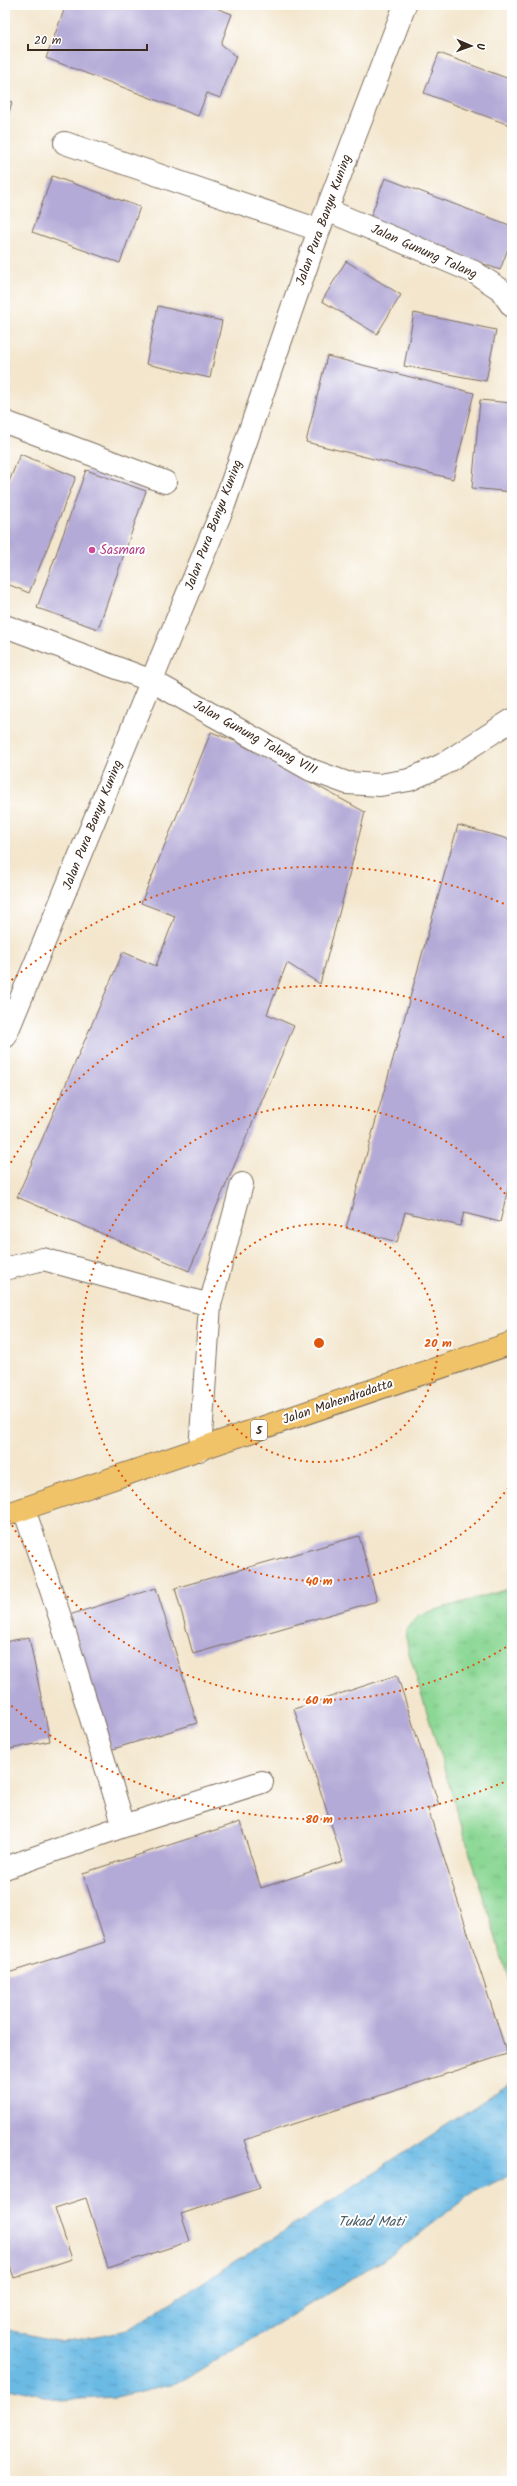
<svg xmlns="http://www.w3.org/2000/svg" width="517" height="2486" font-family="Kalam,sans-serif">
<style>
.grass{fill:url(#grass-tufts);stroke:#638059}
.water{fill:url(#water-ripples);stroke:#527281}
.building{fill:#b4aad7}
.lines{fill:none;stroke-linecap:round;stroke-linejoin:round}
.minor-casing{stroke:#7b6c5b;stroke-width:24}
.highway-casing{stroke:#7b6c5b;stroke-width:24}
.minor{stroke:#fff;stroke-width:22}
.highway{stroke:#f1c369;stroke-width:22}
.ring{fill:none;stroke:#df570d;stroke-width:2;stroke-dasharray:2 4}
.hotel-dot{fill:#d1479c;stroke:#fff;stroke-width:1.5}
.labels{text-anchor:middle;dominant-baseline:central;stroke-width:4;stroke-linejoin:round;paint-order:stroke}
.shield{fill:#fff;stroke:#766a62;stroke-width:1}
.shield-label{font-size:12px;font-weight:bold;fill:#3b2a1e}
.street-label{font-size:13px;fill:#3b2a1e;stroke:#fff}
.hotel-label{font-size:13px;fill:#b23c85;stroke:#fff;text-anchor:start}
.water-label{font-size:14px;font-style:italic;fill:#4b5c63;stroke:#fff}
.centre{fill:#df570d;stroke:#fff;stroke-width:2}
.ring-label{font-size:12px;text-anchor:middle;font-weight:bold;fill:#df570d;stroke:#fff;stroke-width:4;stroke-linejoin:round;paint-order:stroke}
</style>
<defs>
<pattern id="grass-tufts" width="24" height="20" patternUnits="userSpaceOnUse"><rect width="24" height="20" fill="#8bd794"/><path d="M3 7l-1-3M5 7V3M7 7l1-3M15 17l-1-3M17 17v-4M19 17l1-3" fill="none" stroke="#79b97f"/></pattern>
<pattern id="water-ripples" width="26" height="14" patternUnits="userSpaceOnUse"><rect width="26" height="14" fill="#6abae4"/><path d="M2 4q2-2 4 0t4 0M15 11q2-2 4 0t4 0" fill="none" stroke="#5897b8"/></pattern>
</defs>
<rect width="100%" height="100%" fill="#fff"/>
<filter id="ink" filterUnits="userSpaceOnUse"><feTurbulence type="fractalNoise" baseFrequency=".025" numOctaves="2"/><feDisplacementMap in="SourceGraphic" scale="8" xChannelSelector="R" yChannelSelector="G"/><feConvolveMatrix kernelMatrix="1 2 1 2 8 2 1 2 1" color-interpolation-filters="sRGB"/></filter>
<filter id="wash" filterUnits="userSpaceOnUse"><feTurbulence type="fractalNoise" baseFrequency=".012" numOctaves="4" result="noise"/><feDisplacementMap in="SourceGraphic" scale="16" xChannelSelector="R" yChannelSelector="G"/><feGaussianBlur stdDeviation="0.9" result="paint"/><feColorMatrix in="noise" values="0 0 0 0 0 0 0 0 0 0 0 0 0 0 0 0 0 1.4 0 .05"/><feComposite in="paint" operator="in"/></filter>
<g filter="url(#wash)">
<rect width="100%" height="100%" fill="#f3e6cd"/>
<path class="grass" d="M512 1588V1991L408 1650 406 1630 418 1615Z"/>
<path class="water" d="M512 2082V2174L472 2193 395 2253 183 2381 116 2397 61 2400 5 2387V2329L56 2341 75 2340 127 2330 310 2215Z"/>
<g id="blocks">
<path class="building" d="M66 5H208L232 14 221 44 236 56 220 98 207 93 198 116 46 58Z
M439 53 512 80V126L424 93Z
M5 100 12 102 5 126Z
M52 176 140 207 120 263 32 232Z
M385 178 512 226V238L500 270 369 221Z
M346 261 401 295 377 334 322 301Z
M158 306 222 321 210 378 146 364Z
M414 313 496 330 486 381 404 366Z
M327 356 474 393 453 479 306 442Z
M480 400 512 403V492L472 488Z
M20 454 76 477 29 593 5 583V492Z
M86 470 146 491 98 629 37 608Z
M211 732 235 741 365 812 344 895 320 984 287 963 267 1014 294 1026 189 1271 17 1197 123 952 156 966 175 916 141 903Z
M458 825 512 840V1185L509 1184 500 1222 464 1213 460 1226 405 1212 397 1242 346 1228Z
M359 1536 377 1601 193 1654 175 1588Z
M156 1588 197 1723 110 1750 69 1615Z
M29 1637 50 1741 5 1750V1642Z
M397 1675 439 1805 428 1809 507 2054 244 2140 260 2188 181 2214 190 2241 108 2268 86 2198 55 2208 72 2259 14 2278 8 2260 5 2262V1974L105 1942 83 1873 240 1822 261 1888 343 1861 294 1709Z"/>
</g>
</g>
<g filter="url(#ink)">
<use href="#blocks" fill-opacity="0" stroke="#7b6c5b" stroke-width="1"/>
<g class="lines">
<defs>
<path id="minor" d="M65 143 319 230
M327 210 474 272 500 289 512 306
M5 422 165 482
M5 626 152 681 311 770 347 783 380 785 409 780 442 765 512 720
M5 1037 224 505 319 230 405 5
M5 1269 43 1259 210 1305
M200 1450 210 1305 242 1184
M24 1509 60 1617 124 1826 262 1782
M5 1868 124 1826"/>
<path id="highway" d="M5 1515 512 1343"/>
</defs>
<use href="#minor" class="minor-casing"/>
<use href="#highway" class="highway-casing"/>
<use href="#minor" class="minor"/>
<use href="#highway" class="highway"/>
</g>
</g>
<g class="ring">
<circle cx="319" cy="1343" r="119"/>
<path d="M512 1483A238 238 0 1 1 512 1203"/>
<path d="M511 1644A357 357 0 0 1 5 1513M5 1173A357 357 0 0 1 511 1042"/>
<path d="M509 1780A476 476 0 0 1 7 1702M7 984A476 476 0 0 1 509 906"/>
</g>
<circle class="hotel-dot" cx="92" cy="550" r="4"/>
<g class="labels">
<rect class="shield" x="251" y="1420" width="16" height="20" rx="3"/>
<g class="shield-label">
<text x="259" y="1430">5</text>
</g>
<g class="street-label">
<text transform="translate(324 220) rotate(-70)">Jalan Pura Banyu Kuning</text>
<text transform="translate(424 252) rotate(24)">Jalan Gunung Talang</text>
<text transform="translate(214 525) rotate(-69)">Jalan Pura Banyu Kuning</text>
<text transform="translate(255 738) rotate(29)">Jalan Gunung Talang VIII</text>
<text transform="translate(93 825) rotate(-68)">Jalan Pura Banyu Kuning</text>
<text transform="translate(338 1402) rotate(-19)">Jalan Mahendradatta</text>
</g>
<g class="hotel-label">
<text x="100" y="550">Sasmara</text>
</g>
<g class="water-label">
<text x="371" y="2222">Tukad Mati</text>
</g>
</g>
<circle cx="319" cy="1343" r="6" class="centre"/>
<g class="ring-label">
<text x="438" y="1347">20 m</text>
<text x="319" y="1585">40 m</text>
<text x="319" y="1704">60 m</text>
<text x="319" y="1823">80 m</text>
</g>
<rect width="517" height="2486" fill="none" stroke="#fff" stroke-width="20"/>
<g transform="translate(471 46) rotate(92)" stroke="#ffffff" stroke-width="3" paint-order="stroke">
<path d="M0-3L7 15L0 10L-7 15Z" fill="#3b2a1e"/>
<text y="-6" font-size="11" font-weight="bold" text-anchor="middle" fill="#3b2a1e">U</text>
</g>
<path d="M28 44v6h119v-6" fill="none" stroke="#3b2a1e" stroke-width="2"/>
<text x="34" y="44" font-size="12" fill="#3b2a1e" stroke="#ffffff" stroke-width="3" paint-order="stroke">20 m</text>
</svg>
